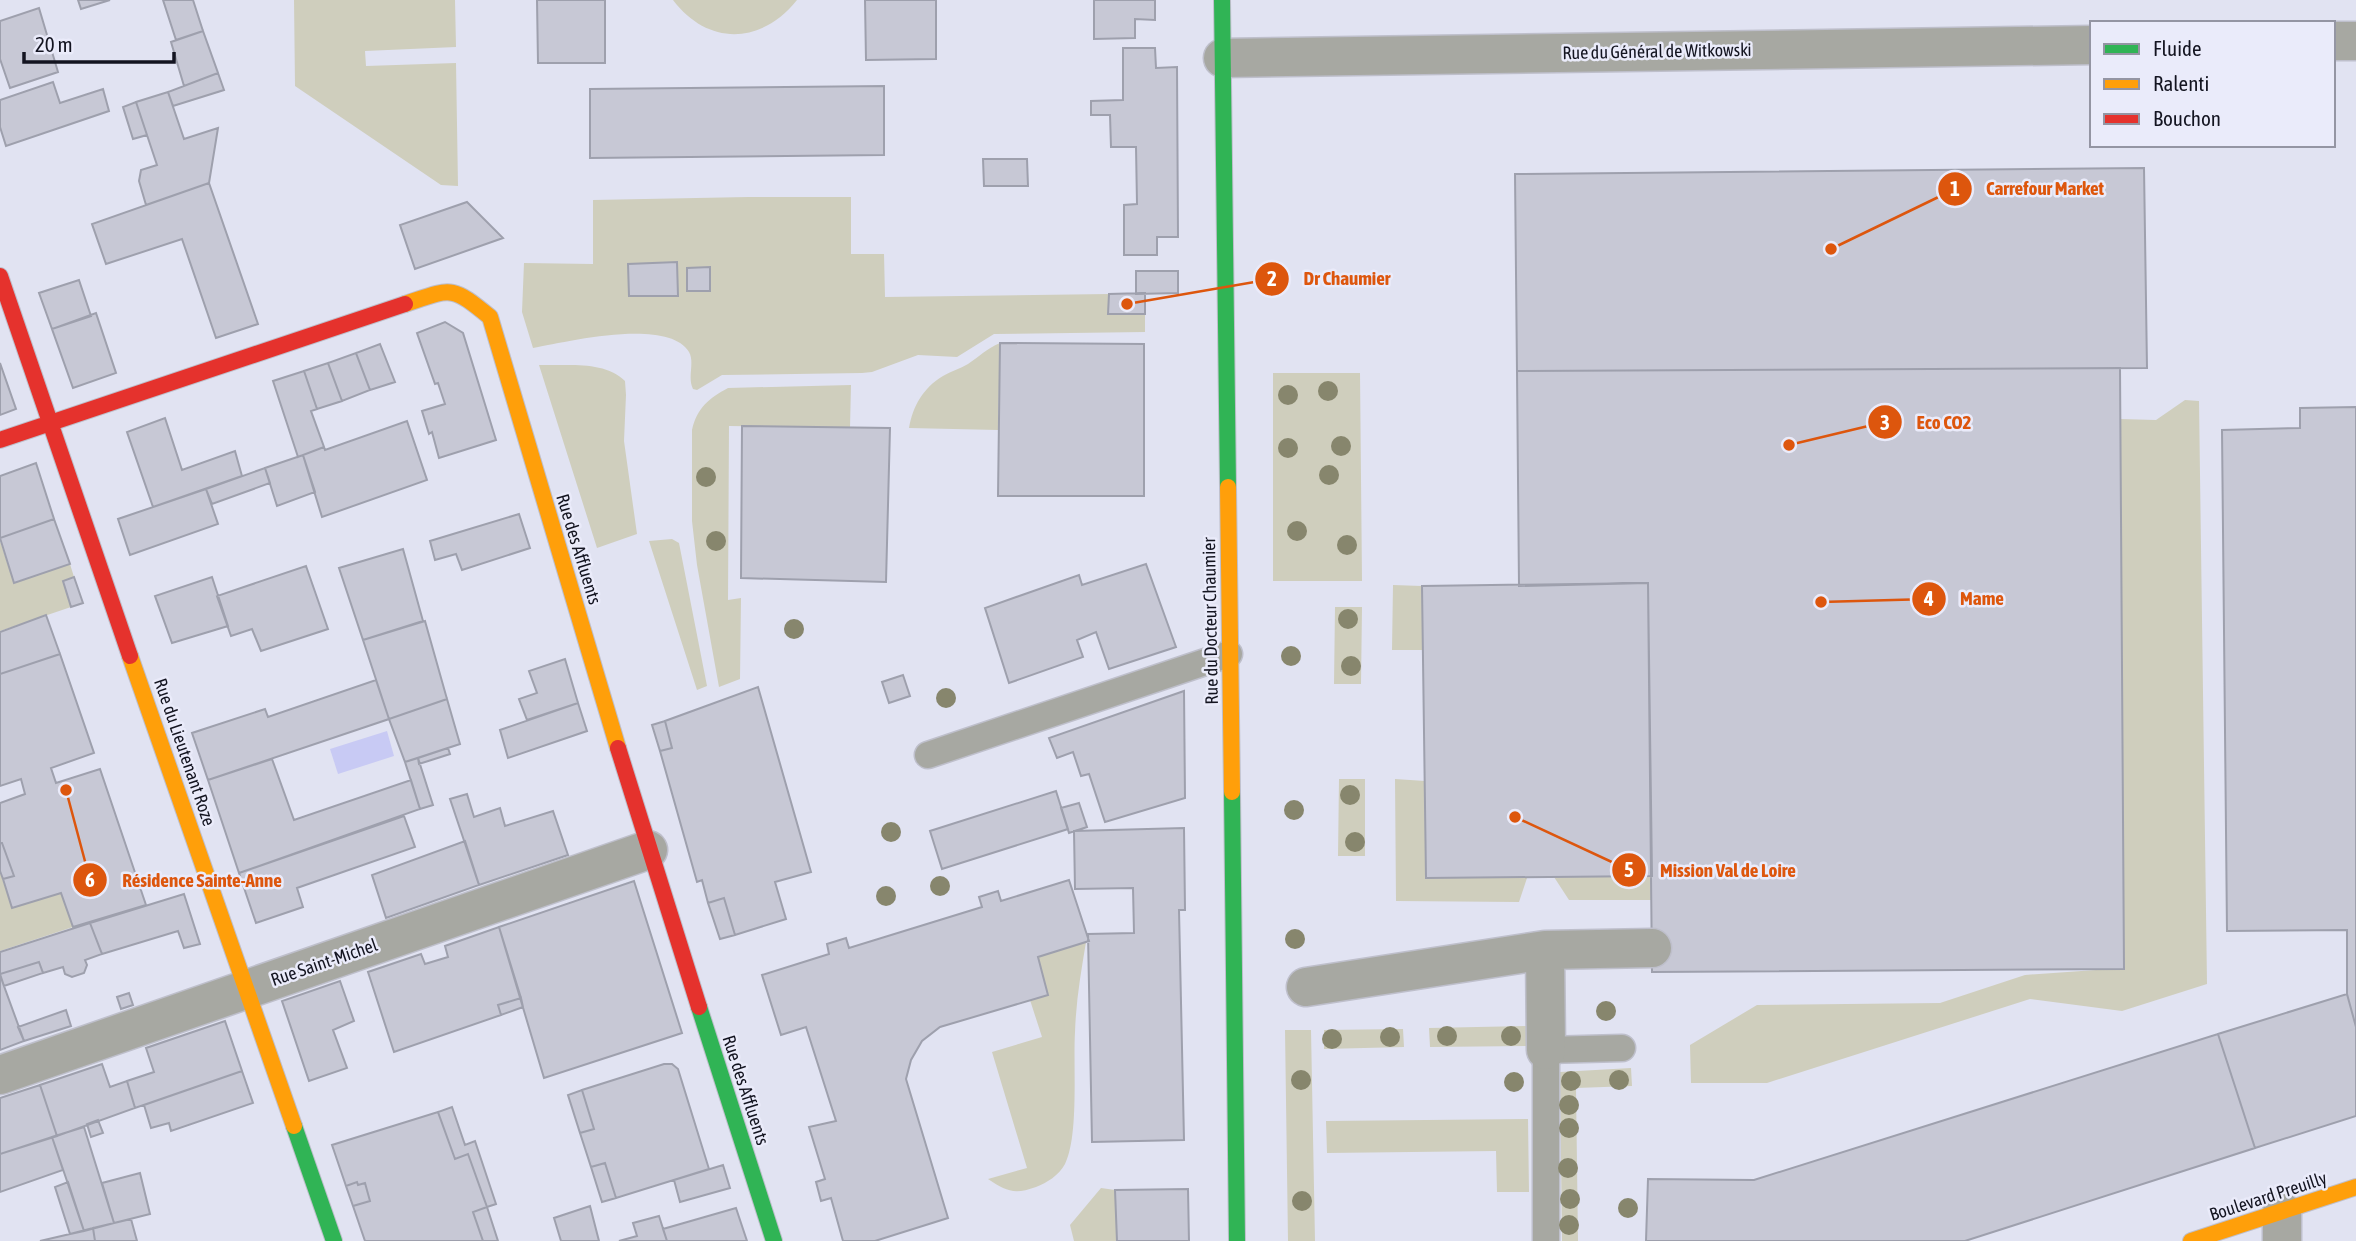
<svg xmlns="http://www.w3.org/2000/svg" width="2356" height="1241" font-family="'Asap Condensed',sans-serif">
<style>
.green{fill:#cfcebd}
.water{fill:#c8caf4}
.building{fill:#c7c8d5;stroke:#9ea0ad;stroke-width:2}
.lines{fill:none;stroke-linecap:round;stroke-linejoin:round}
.lane-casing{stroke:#bebfcb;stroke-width:29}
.street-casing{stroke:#bebfcb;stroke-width:41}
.fast-casing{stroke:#bebfcb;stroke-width:18}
.slow-casing{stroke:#bebfcb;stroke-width:18}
.jam-casing{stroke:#bebfcb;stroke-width:18}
.lane{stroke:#a7a8a2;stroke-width:26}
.street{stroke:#a7a8a2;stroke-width:38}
.fast{stroke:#30b455;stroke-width:16}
.slow{stroke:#ff9f0a;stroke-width:16}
.jam{stroke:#e5322d;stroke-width:16}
.tree{fill:#87866d}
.labels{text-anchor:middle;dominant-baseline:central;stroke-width:5;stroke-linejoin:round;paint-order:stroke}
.street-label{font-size:18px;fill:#131420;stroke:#eaebfa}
.leader{fill:none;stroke:#dd560d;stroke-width:2.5}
.callout-dot{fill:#dd560d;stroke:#eaebfa;stroke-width:2.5}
.mark-label{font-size:21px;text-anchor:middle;font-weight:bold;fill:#fff}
.callout-label{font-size:19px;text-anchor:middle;font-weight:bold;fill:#dd560d;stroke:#eaebfa;stroke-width:5;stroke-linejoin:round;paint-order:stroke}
</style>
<rect width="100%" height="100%" fill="#e1e3f2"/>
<path class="green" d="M294 0H455L456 47 365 51 366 66 456 63 458 186 441 185 295 86Z
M673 0H797C761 45 708 46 673 0Z
M748 197H851V254H884L885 297 1109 294V314H1145V332L994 334 957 357 918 355 872 372 862 373 722 375 697 390 693 389C687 377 695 363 689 352 668 317 566 342 533 348L522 312 524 263 593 264V200Z
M1000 343 998 430 909 428C913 406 923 388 943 376 951 371 960 369 968 364 980 356 986 349 1000 343Z
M539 365C566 366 604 360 625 381L626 395 624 441 637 534 597 548Z
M1273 373H1360L1362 581H1273Z
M851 385 850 428 729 426 728 600 741 598 740 679 719 687 697 565 692 521V430C697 408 709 398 728 388Z
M2185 400 2199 401 2207 984 2122 1011 2030 999 1767 1083H1691L1690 1045 1757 1005 1940 1003 2025 975 2124 968 2120 419 2156 420Z
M672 539 679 543 707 686 697 690 649 541Z
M0 541 14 583 70 564 74 577 63 581 71 607 0 631Z
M1393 585 1422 586V650H1392Z
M1335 607H1362L1361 684H1334Z
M1339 779H1365V856H1338Z
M1395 779 1425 781 1426 878H1527L1519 902 1396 901Z
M0 872 12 908 61 893 73 927 0 951Z
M1652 876V900H1569L1554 877Z
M1086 942C1081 972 1076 1001 1075 1032 1073 1066 1079 1136 1065 1164 1059 1175 1047 1183 1036 1187 1014 1195 1006 1191 988 1179L1027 1168 992 1052 1042 1037 1030 1000 1048 995 1038 957Z
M1526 1026V1046L1430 1047 1429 1028Z
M1403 1029 1404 1047 1324 1049V1030Z
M1285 1030H1311L1315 1241H1288Z
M1631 1068 1632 1086 1576 1088 1578 1241H1562L1560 1072Z
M1528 1119 1529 1192H1497L1496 1151 1327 1153 1326 1121Z
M1101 1188 1115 1190 1117 1241H1074L1070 1225Z"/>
<path class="water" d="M387 731 394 756 338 774 330 749Z"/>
<path class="building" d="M78 0H110L81 9Z
M163 0H193L203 31 176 40Z
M537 0H605V63H538Z
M865 0H936V59L866 60Z
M1094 0H1155V20L1135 19V38L1094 39Z
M39 8 58 72 10 88 0 59V21Z
M203 31 218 73 184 86 171 42Z
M1123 48H1155L1156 68 1177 67 1178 237H1157V255H1124V205L1137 204 1136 147H1111L1110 115H1091V101L1123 100Z
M218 73 224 90 173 106 168 92Z
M53 82 60 103 103 89 109 111 6 146 0 127V100Z
M884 86V155L590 158V89Z
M168 92 184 139 218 128 209 183 146 205 139 181 141 170 157 165 136 102Z
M136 102 147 135 133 139 123 107Z
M983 159H1027L1028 186H984Z
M2144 168 2147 368 1517 371 1515 174Z
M209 183 258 324 216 338 182 239 106 264 92 224Z
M467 202 503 238 415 269 400 225Z
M677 262 678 296H629L628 264Z
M710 267V291H687V268Z
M1136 271H1178V293L1136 294Z
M79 280 91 316 52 329 39 293Z
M1145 293V314H1108L1109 294Z
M96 313 116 373 73 388 52 329Z
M445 322 463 333 496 440 439 458 432 432 429 434 422 411 445 404 438 383 435 384 417 333Z
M1000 343 1144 344V496H998Z
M380 344 395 382 370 390 356 353Z
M356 353 370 390 342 401 328 363Z
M0 363 16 409 0 415Z
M328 363 342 401 317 409 304 371Z
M2120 368 2124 969 1652 972 1648 583 1519 586 1517 371Z
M304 371 317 409 311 411 324 447 298 457 273 381Z
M2356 407V1027L2347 994V930L2227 931 2222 430 2300 428V408Z
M165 418 182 470 235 451 242 476 153 507 127 432Z
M407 421 427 480 322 517 303 455 324 447 325 450Z
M742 426 890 428 886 582 741 578Z
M303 455 315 492 277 506 265 468Z
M36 463 54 519 0 538V476Z
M265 468 270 483 212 504 206 489Z
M206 489 218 524 130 555 118 519Z
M519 514 530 548 462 570 456 554 435 560 430 541Z
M54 519 70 564 14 583 0 538Z
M403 549 423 621 363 640 339 568Z
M1146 564 1176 647 1109 669 1096 632 1077 640 1083 657 1009 683 985 608 1079 575 1082 585Z
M306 566 328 629 261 651 252 629 231 636 217 596Z
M74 577 83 603 71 607 63 581Z
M212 577 228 626 172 643 155 596Z
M1648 583 1652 876 1426 878 1422 586Z
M46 615 60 654 0 674V632Z
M425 621 447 699 389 719 363 640Z
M60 654 94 753 51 768 56 783 100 769 146 905 73 927 61 893 12 908 3 879 14 876 2 843H0V803L25 794 21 779 0 786V674Z
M565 659 578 703 527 720 519 699 537 693 529 671Z
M903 675 910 696 889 703 882 682Z
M376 680 389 719 208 780 192 733 265 709 268 717Z
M758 687 811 872 775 882 786 919 735 935 724 898 708 903 702 880 697 882 660 751 672 748 665 721Z
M1184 691 1185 798 1105 822 1089 774 1081 776 1073 752 1057 758 1049 738Z
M447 699 460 744 405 762 389 719Z
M578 703 587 731 508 758 500 730Z
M665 721 672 748 660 751 652 725Z
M448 748 450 754 419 764 418 758Z
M418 758 433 805 420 809 405 762Z
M272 759 294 820 411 780 420 809 239 873 208 780Z
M1056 791 1068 829 942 869 930 831Z
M467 794 474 817 500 808 505 826 553 811 568 855 479 885 450 799Z
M1079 803 1087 827 1069 833 1061 808Z
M404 816 415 847 297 888 303 907 256 923 239 873Z
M1184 828 1185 910H1179L1184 1140 1092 1142 1088 934 1134 933 1133 888 1075 889 1074 831Z
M465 841 479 885 386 918 372 875Z
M0 843H2L14 876 3 879 0 871Z
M1069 880 1089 941 1038 957 1048 995 940 1027 922 1041 911 1060 906 1079 948 1218 875 1241H843L831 1198 821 1201 816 1182 825 1179 809 1127 836 1121 806 1027 781 1035 762 975 829 954 827 944 846 938 849 948 982 907 979 897 998 891 1001 901Z
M634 881 682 1033 544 1078 499 927Z
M184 894 200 944 184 948 178 931 102 954 90 923Z
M724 898 735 935 720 939 708 903Z
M90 923 102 954 85 960 87 965 84 973 72 977 65 974 63 967 43 973 39 962 0 974V952Z
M499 927 521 998 498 1005 501 1015 394 1052 368 972 421 954 425 964 448 957 445 946Z
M39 962 43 973 4 986 0 974Z
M0 975 24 1041 0 1050Z
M340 981 354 1021 333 1030 347 1068 309 1081 282 1001Z
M129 993 133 1005 121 1009 117 997Z
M2347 994 2356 1027V1116L2255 1148 2218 1034Z
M521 998 523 1007 501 1015 498 1005Z
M66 1010 71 1026 24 1041 18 1027Z
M225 1021 242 1071 135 1108 127 1081 154 1072 146 1048Z
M2218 1034 2255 1148 1965 1241H1646L1648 1179 1754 1180Z
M102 1064 110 1087 127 1081 135 1108 57 1136 40 1085Z
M664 1064H672L678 1069 709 1169 616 1198 605 1163 591 1167 580 1133 594 1129 582 1090Z
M242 1071 253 1103 171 1131 169 1123 151 1128 144 1105Z
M40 1085 57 1136 0 1154V1098Z
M582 1090 594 1129 580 1133 568 1095Z
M452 1107 465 1145 475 1141 496 1204 487 1207 468 1154 455 1159 438 1112Z
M438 1112 455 1159 468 1154 487 1207 473 1212 483 1241H365L353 1206 370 1201 365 1183 358 1185 357 1182 346 1186 332 1145Z
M98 1120 103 1133 91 1137 87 1124Z
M84 1127 114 1223 84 1231 52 1137Z
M52 1137 63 1170 0 1192V1154Z
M605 1163 616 1198 602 1202 591 1167Z
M723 1165 730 1188 680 1202 674 1180Z
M140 1173 150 1214 114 1223 102 1183Z
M68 1182 84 1231 70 1234 55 1187Z
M357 1182 358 1185 365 1183 370 1201 353 1206 346 1186Z
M1188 1189 1189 1241H1117L1115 1190Z
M590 1206 599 1241H561L554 1218Z
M487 1207 498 1241H483L473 1212Z
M736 1208 747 1241H667L663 1229Z
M659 1216 667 1241H619L637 1236 633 1223Z
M131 1219 137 1241H95L93 1228Z
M93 1228 95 1241H40L70 1234Z"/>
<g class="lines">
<defs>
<path id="lane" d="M928 755 1229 654
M1546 1241V1050L1622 1048"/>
<path id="street" d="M2333 41H2356
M1223 58 2092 45
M1545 950 1546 1050
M1306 987 1545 950 1652 948
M0 1075 648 850
M2282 1212V1241"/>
<path id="fast" d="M1222 0 1228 487
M1232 792 1237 1241
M699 1007 774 1241
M294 1126 334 1241"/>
<path id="slow" d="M405 304C452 288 451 285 490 317L618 748
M1228 487 1232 792
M130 656 294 1126
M2191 1241 2356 1187"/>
<path id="jam" d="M0 276 130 656
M0 440 405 304
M618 748 699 1007"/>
</defs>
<use href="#lane" class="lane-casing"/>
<use href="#street" class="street-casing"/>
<use href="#fast" class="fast-casing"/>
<use href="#slow" class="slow-casing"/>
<use href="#jam" class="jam-casing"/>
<use href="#lane" class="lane"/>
<use href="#street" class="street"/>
<use href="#fast" class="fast"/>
<use href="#slow" class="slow"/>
<use href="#jam" class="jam"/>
</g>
<g class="tree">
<circle cx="1328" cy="391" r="10"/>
<circle cx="1288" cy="395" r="10"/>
<circle cx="1341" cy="446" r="10"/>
<circle cx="1288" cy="448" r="10"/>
<circle cx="1329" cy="475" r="10"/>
<circle cx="706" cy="477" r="10"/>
<circle cx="1297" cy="531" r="10"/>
<circle cx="716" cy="541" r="10"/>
<circle cx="1347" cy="545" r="10"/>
<circle cx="1348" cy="619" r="10"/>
<circle cx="794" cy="629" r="10"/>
<circle cx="1291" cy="656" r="10"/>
<circle cx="1351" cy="666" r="10"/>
<circle cx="946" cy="698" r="10"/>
<circle cx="1350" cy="795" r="10"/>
<circle cx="1294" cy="810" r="10"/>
<circle cx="891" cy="832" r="10"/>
<circle cx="1355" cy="842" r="10"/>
<circle cx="940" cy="886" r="10"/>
<circle cx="886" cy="896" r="10"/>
<circle cx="1295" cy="939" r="10"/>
<circle cx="1606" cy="1011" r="10"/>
<circle cx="1447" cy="1036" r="10"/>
<circle cx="1511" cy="1036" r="10"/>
<circle cx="1390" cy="1037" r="10"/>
<circle cx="1332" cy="1039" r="10"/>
<circle cx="1301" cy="1080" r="10"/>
<circle cx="1619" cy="1080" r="10"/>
<circle cx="1571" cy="1081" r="10"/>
<circle cx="1514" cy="1082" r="10"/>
<circle cx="1569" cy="1105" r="10"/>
<circle cx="1569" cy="1128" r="10"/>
<circle cx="1568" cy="1168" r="10"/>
<circle cx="1570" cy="1199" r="10"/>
<circle cx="1302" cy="1201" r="10"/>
<circle cx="1628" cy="1208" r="10"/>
<circle cx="1569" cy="1225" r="10"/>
</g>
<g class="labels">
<g class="street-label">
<text transform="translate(1657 51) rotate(-1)">Rue du Général de Witkowski</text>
<text transform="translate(579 549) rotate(73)">Rue des Affluents</text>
<text transform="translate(1210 621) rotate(-91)">Rue du Docteur Chaumier</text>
<text transform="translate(185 752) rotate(71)">Rue du Lieutenant Roze</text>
<text transform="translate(324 962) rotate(-19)">Rue Saint-Michel</text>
<text transform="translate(746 1090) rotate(72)">Rue des Affluents</text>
<text transform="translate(2268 1196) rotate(-18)">Boulevard Preuilly</text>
</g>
</g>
<path class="leader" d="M1831 249L1955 189M1127 304L1272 279M1789 445L1885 422M1821 602L1929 599M1515 817L1629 870M66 790L90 880"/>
<g class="callout-dot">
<circle cx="1831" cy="249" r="7"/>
<circle cx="1127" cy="304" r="7"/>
<circle cx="1789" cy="445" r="7"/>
<circle cx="1821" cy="602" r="7"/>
<circle cx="1515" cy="817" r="7"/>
<circle cx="66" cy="790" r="7"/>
<circle cx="1955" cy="189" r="18"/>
<circle cx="1272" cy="279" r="18"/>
<circle cx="1885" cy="422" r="18"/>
<circle cx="1929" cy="599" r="18"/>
<circle cx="1629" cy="870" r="18"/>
<circle cx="90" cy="880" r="18"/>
</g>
<g class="mark-label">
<text x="1955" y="196">1</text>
<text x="1272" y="286">2</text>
<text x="1885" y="430">3</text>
<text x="1929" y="606">4</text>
<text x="1629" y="877">5</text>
<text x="90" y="887">6</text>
</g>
<g class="callout-label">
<text x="2045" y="195">Carrefour Market</text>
<text x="1347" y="285">Dr Chaumier</text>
<text x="1944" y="429">Eco CO2</text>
<text x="1982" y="605">Mame</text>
<text x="1728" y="877">Mission Val de Loire</text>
<text x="202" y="887">Résidence Sainte-Anne</text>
</g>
<rect x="2090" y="21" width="245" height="126" fill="#eaebfa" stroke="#9495a3" stroke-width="2"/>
<rect x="2104" y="44" width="35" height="10" fill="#30b455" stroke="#9495a3" stroke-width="2"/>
<text x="2153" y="56" font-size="21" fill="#131420">Fluide</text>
<rect x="2104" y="79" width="35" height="10" fill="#ff9f0a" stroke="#9495a3" stroke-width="2"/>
<text x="2153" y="91" font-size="21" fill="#131420">Ralenti</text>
<rect x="2104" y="114" width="35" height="10" fill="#e5322d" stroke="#9495a3" stroke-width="2"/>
<text x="2153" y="126" font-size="21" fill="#131420">Bouchon</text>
<path d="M24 52v10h150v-10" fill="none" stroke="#131420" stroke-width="3.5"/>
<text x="35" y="52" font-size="21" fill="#131420" stroke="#eaebfa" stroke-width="5" paint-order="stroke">20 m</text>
</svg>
